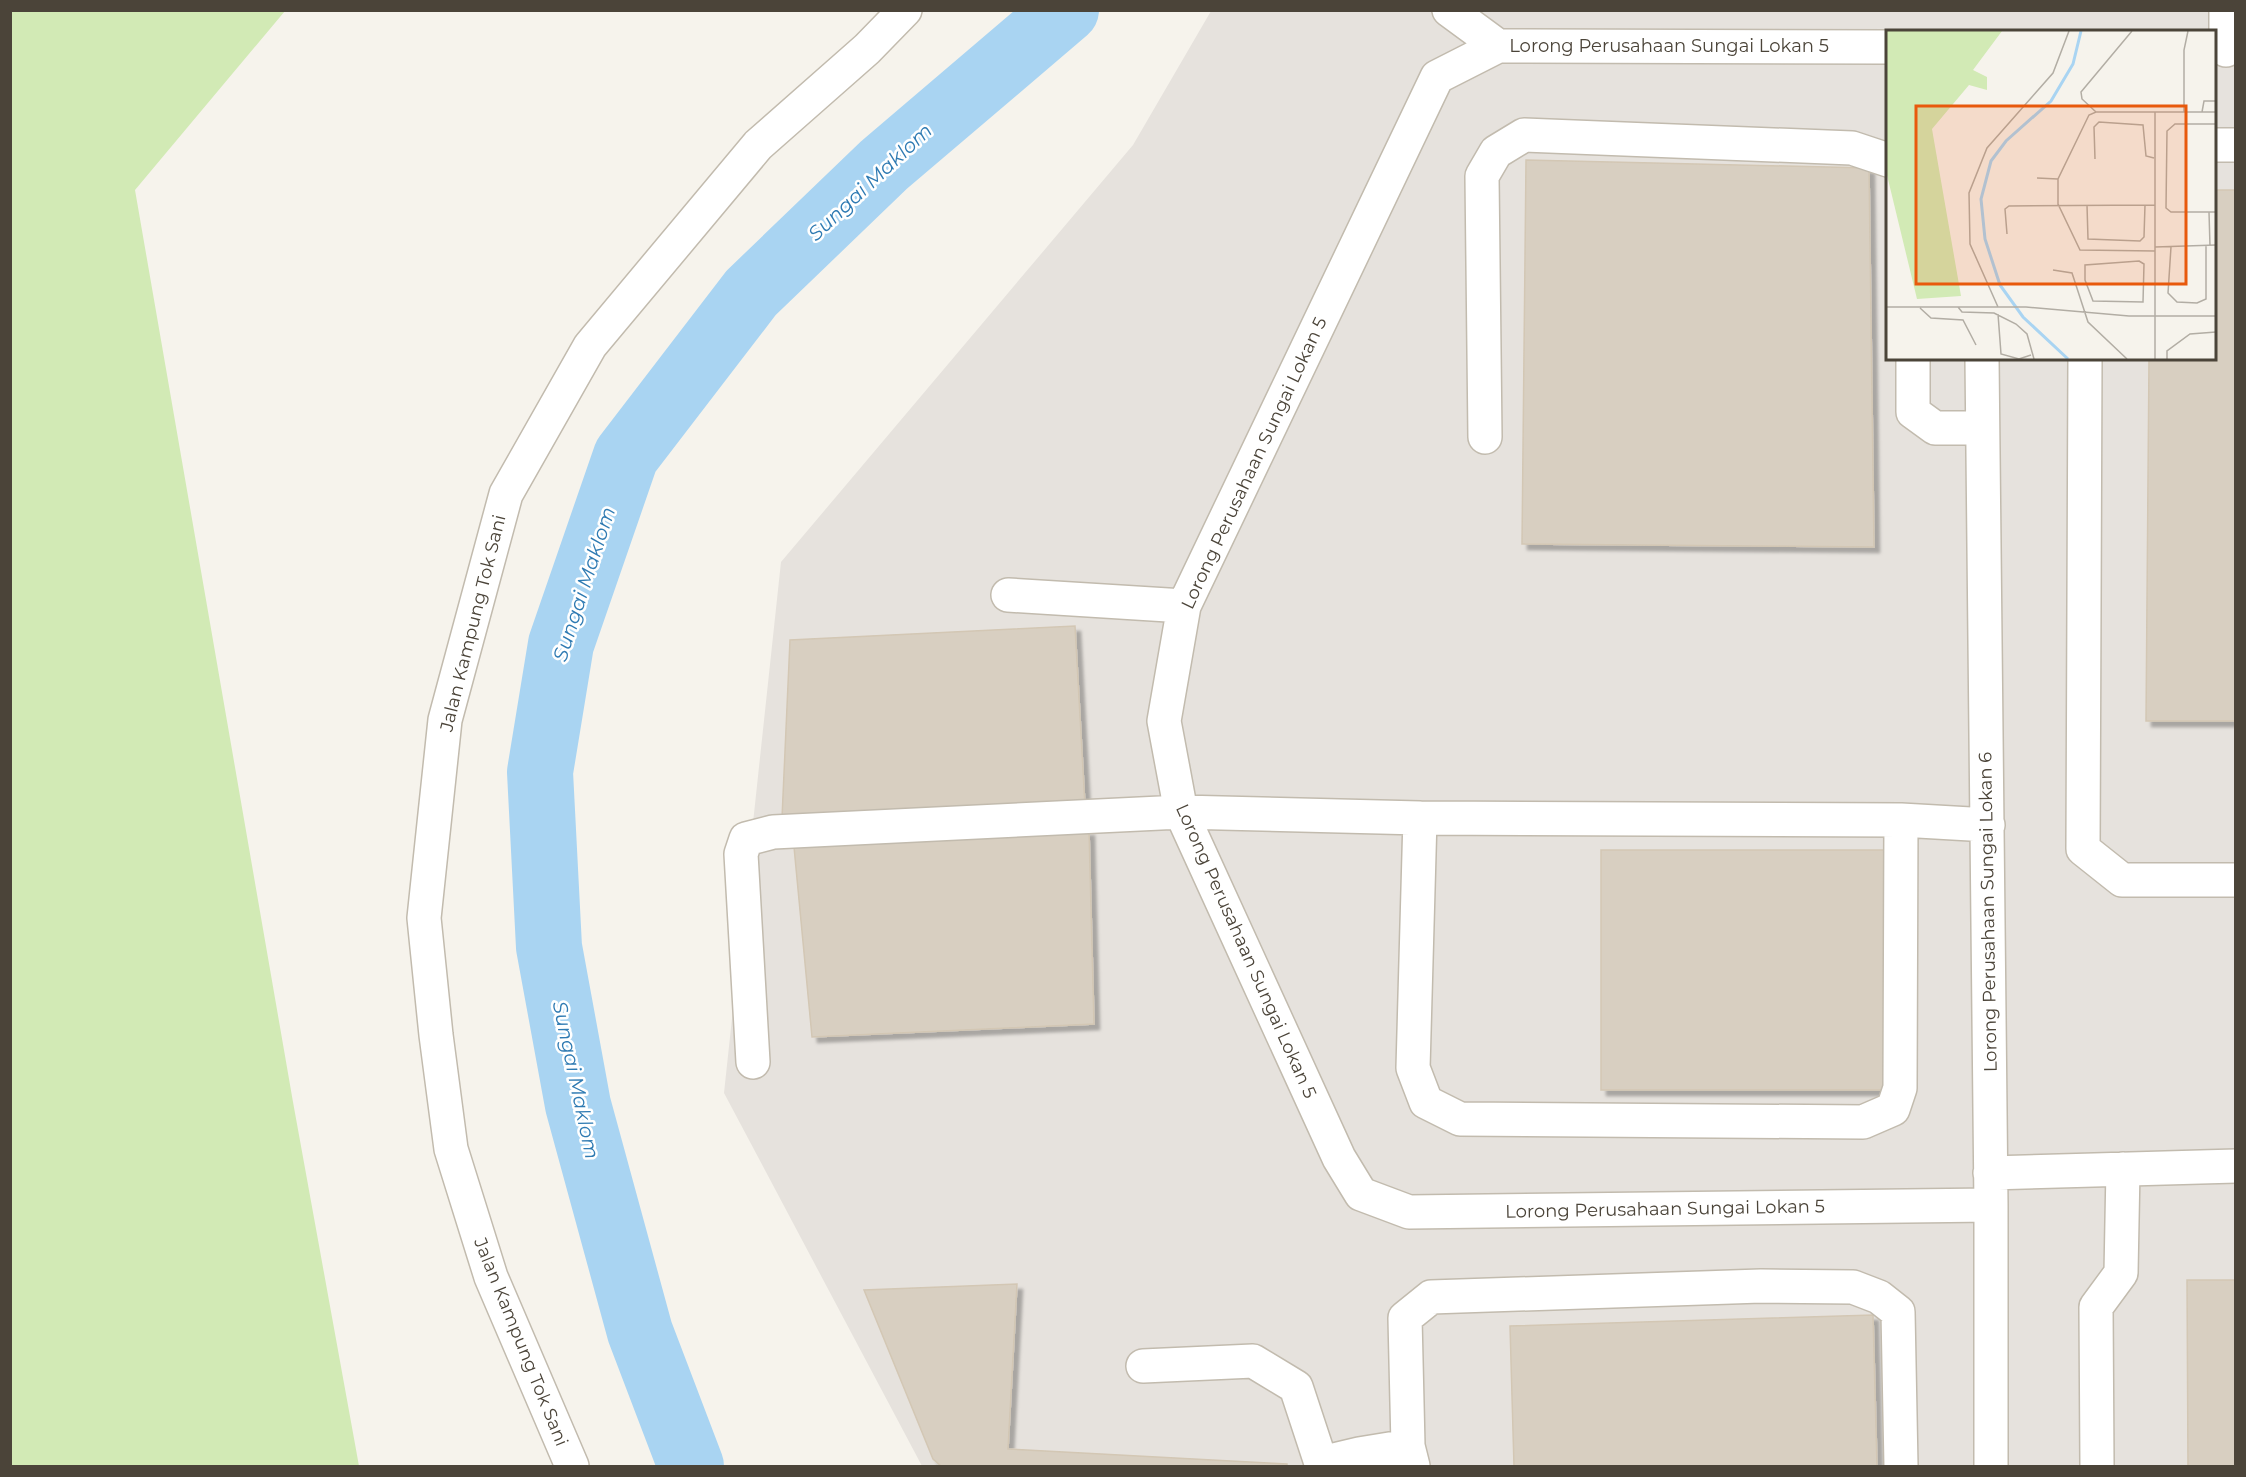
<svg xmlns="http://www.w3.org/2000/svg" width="2246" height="1477" font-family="Montserrat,sans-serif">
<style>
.industrial{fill:#e6e2dd;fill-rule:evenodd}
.green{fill:#d2eab5}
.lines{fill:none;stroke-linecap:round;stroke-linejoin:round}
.river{stroke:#a9d4f2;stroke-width:66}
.building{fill:#d8cfc1;stroke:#d3c7b4;stroke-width:1.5;filter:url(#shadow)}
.minor-casing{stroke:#c2bbae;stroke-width:36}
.minor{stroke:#fff;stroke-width:33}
.labels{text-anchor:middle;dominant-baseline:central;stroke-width:5;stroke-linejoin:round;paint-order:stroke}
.street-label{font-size:18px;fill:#4b4439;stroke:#fff}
.water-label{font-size:20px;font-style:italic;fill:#2e7ab2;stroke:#fff}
.inset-river{fill:none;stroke:#a9d4f2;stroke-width:3}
.inset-road{fill:none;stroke:#b2ada4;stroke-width:1.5}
.view{fill:#e8590c;fill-opacity:0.15;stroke:#e8590c;stroke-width:3}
.inset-edge{fill:none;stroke:#4b4439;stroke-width:3}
</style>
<defs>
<filter id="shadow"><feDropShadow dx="5.5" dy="5.5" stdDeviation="1.5" flood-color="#0004"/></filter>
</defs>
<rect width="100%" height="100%" fill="#f6f3ec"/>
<path class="industrial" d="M1211 11H2235V1466H922L724 1093 781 562 1133 145ZM1888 32H2214V358H1888Z"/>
<path class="green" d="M10 11H285L135 190 293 1102 359 1466H11Z"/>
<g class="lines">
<path class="river" d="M691 1466 640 1332 578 1105 549 947 540 772 561 644 626 456 751 293 884 165 1066 10"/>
</g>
<path class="building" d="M1526 160 1869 168 1874 547 1522 544Z
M2214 190H2236V721H2146L2149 358H2214Z
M1075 626 1085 806 782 818 790 640Z
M1089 830 1094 1024 812 1037 794 847Z
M1601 850H1892V1090H1601Z
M2187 1280H2236V1466H2188Z
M1017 1284 1008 1449 1287 1464V1466H941L933 1459 864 1290Z
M1873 1315 1877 1466H1514L1510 1326Z"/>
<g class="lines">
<defs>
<path id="minor" d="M1449 10 1498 46
M2226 10V50
M1888 47 1498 46 1437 77 1184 606 1164 721 1181 812 1339 1158 1361 1194 1409 1212 1991 1205
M2214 145H2236
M1913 358V412L1935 428H1982
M1982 358 1991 1205V1466
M2085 358 2083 849 2122 880H2236
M1485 437 1482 176 1496 152 1524 135 1852 148 1888 160
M1008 595 1184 606
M1420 818 1413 1068 1426 1102 1460 1119 1863 1122 1893 1109 1900 1088 1901 820
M753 1062 741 854 746 839 773 832 1181 812 1420 818 1901 820 1988 825
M1990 1173 2236 1166
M1143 1366 1253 1361 1296 1387 1322 1466
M1321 1463 1359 1454 1408 1446
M572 1466 491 1277 451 1149 436 1035 424 918 445 720 506 494 590 346 758 145 867 49 905 10
M1413 1466 1408 1446 1405 1318 1431 1297 1761 1286 1853 1287 1879 1297 1898 1312 1901 1466
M2097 1466 2096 1307 2121 1273 2123 1169"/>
</defs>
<use href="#minor" class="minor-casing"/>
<use href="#minor" class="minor"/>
</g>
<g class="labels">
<g class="street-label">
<text x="1669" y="46">Lorong Perusahaan Sungai Lokan 5</text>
<text transform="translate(1254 463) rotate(-65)">Lorong Perusahaan Sungai Lokan 5</text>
<text transform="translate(473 623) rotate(-76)">Jalan Kampung Tok Sani</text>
<text transform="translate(1988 912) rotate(-91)">Lorong Perusahaan Sungai Lokan 6</text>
<text transform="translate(1246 951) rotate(66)">Lorong Perusahaan Sungai Lokan 5</text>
<text transform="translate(1665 1209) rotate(-1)">Lorong Perusahaan Sungai Lokan 5</text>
<text transform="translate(521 1342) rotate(68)">Jalan Kampung Tok Sani</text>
</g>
<g class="water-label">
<text transform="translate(870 182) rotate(-43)">Sungai Maklom</text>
<text transform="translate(584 584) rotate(-72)">Sungai Maklom</text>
<text transform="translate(576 1080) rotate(78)">Sungai Maklom</text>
</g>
</g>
<g transform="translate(1886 30)">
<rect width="330" height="330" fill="#f6f3ec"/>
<path d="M0 1H116L87 40 101 47V60L83 55 46 99 75 266 31 269 0 141Z" fill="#d2eab5"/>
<path class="inset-river" d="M182 329 137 287 114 255 99 209 95 169 105 131 120 111 165 71 187 34 195 1"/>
<path class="inset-road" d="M210 82 196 69 195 62 246 1M269 82V329M298 82V20L302 1M316 82 318 71H330M209 129 208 97 213 92 257 95 260 126 268 128M151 148 172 149M201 175 202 209 254 211 258 207 259 175M323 182H285L280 178 281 101 289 94H330M121 204 119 179 123 176 269 175M324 216 323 182H330M269 217 330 215M285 217 282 263 291 272 311 273 320 269V216M269 221 194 220 172 174V149L203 85 210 82H330M253 231 258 234 257 272 207 271 199 250V235ZM167 240 186 243 202 292 241 329M0 277H140L243 286H330M72 277 76 282 108 283 130 294 141 304 148 329M112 277 84 214 83 163 101 118 167 43 183 1M34 278 45 288 77 290 90 315M112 284 115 324 133 329 145 325M281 329V321L304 304 330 302"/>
<path class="view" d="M30 76H300V254H30Z"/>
<rect width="330" height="330" class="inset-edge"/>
</g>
<rect width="2246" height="1477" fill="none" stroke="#4b4439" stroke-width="24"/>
</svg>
